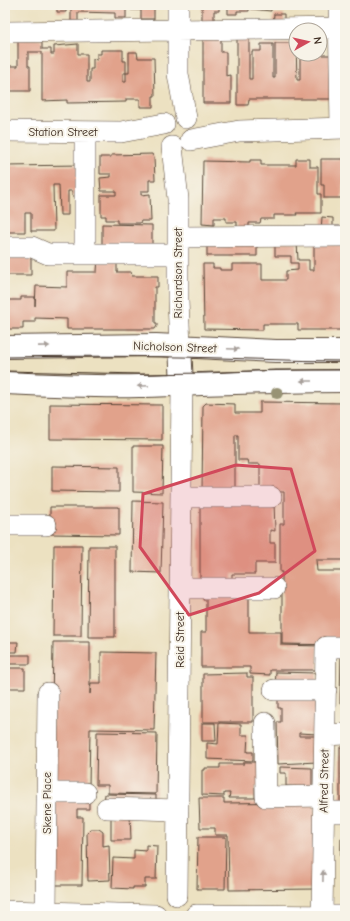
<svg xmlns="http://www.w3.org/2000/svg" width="350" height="921" font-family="'Comic Neue',sans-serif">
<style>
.building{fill:#e1a28b}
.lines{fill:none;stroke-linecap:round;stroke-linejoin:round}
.minor-casing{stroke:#564536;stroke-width:22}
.major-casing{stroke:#564536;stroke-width:24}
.minor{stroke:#fff;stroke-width:21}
.major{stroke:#fff;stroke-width:22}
.tram{stroke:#3b2a1e;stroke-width:1}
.tree{fill:#989375}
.oneway{fill:#a79f9a}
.marked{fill:#d1495b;fill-opacity:0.2;stroke:#d1495b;stroke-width:3;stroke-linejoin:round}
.labels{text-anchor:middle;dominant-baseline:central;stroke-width:4;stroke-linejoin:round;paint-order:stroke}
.street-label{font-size:12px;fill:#3b2a1e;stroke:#f7f3e8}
</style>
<rect width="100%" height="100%" fill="#f7f3e8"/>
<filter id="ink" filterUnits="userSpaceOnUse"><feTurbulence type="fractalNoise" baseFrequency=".025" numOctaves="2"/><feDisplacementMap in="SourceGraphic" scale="8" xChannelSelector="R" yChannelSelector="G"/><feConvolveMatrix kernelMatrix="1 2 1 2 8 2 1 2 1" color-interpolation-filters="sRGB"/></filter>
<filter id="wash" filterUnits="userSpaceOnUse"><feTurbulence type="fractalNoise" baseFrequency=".012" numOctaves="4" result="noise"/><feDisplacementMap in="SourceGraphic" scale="16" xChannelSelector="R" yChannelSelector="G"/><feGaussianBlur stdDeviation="0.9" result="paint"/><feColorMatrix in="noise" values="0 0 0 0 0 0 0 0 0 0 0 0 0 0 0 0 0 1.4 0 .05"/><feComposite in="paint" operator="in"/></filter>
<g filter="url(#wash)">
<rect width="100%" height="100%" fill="#ece1c1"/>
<g id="blocks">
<path class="building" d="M57 5H126V18H115V13L78 12V21H71V8H66V12H57Z
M131 5H154V19H141V10H131Z
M202 5H219V11H214V26H202Z
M228 5H249V11H237V14H228Z
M251 5H271V11L251 9Z
M299 5H308L309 10H299Z
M274 14H284V25H273Z
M320 32H321L322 55H336L337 99H249L248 105H237V38H249V79H252V51H261V44H273V78H275V43H296L297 80H300V54H320Z
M203 33H221V52H226V76L231 75V103H203Z
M18 37 42 40V49H51V54H54V46L78 44V54H87V82H90V69H93V59L97 60V54H101V50H123V61H126V73H123V82H126V73H129V52H137L138 58H154L155 96H153V107H140V99H126V102L67 103V100L42 101V52H28V66H30V91H5V66H18Z
M152 154 154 158 155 180H149V191H141V195L150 194 151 221H141L140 223H117V220H106V216H101V195H116V191H101L100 178 111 177V174H100V157H111V155Z
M296 159H310V167H318V194H321V213H296L297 215H274V219H261L260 223H249V231H237V222H226V218H214V225L202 224 203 161 250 162V160H261V165H296Z
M321 159H345V183H343L342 198H324V185H321Z
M83 165 84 196H72V191H68V215H60L59 185H53L54 231H31V213H25V232H7V222H5V166Z
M322 217 333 218V232L321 231Z
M102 224 152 225V251L102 250Z
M314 241H345V330H298V324H263V330L204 329 203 264H213V268H220V270H232V264H262V280H286V271L298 270V263H291V256H275V242H297L298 260H309V270H314Z
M207 243H257V256H207Z
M5 251 31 256V275H5Z
M98 256 117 257V272H131L132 276H158V287H155V323H157V326L155 329H67V319L35 318V322H23V329H5V300H21V297H35V306L36 286 67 287V272H97Z
M260 402 345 403V560H316L317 571H345V645L282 644V572H280V524H284V492H260V464H248L247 460H238V435H235V492H202L203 406 206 403 235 404V413H260Z
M50 404 162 405V440L50 439Z
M133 446H163L162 493 133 492Z
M52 466 119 467V492L52 491Z
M133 501 163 502 161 573 132 572Z
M200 501 274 502 275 531 270 530V543H275V563H255V574H232V585H200Z
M50 507H119V535L50 534Z
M54 545H82L81 636H53Z
M89 546H115V637H88Z
M203 589H249V632H281V645L318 646V670H270V675L250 674V667H201V632H206V600H203Z
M5 642H18L17 652H5Z
M53 642H90V694L91 683H101V652L156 653 154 730 90 729 89 787H59L51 780Z
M341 653H345V703H340Z
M5 655H30V664H5Z
M5 668H25V688H5Z
M276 672 317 673V688L275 687Z
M247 673V677H253V722H203V674Z
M278 691 317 692V734L299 733V736H317V762L278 764 277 722H281V708H278Z
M202 723H215L216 741H202Z
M219 723 241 724V735H248L247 752H253V761L207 759V743L218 744Z
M97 732 157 733 156 794 108 793V785H96Z
M340 747H345V809H340Z
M244 762H264V787H255V798H229L230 793H224V796L202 795V770H205V768H220V764H244Z
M280 767 312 768V787L286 786V773H280Z
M105 794 156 795V807L104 804Z
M89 796V809H77V817H83L82 885H54L50 802Z
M199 798H224V803L315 802 316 889 229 890 228 835H215V828H200Z
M111 815H130L131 840H111Z
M91 829H99L103 832V846L109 845 110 880 88 881 87 833Z
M198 837H226L225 889H197Z
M341 839H345V886H340Z
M146 845 157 846 156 879H145V887H133V889L112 888 113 858 134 859V850L146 851Z"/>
</g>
</g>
<g filter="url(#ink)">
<use href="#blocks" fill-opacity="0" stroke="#564536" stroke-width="1"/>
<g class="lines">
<defs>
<path id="minor" d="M178 5V74L186 118
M339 5 341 128
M5 32 345 28
M5 131 121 132 164 124
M85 132V254
M191 140 239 131 345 128
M172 147 178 199V301L180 346
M178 237 345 236
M5 247H32L48 254H178
M182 497H271
M5 525H46
M181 588H274
M274 690H326
M265 723 266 797 324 796
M325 735 345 734
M47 793H85
M107 808 178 810
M324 812H345
M177 895 182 385
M5 911 156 915
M46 912 48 693
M196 915 345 916
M322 915 326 647H345"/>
<path id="major" d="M180 346 182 385
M5 347 156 345 276 351H345
M5 383C49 385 94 387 139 386 207 384 276 381 345 381"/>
</defs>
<use href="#minor" class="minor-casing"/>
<use href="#major" class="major-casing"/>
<use href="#minor" class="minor"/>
<use href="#major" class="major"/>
<path class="tram" d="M5 357C64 356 122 356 181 357 236 358 290 361 345 361
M5 371 141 374 206 373 276 370H345"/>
</g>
<circle class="tree" cx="277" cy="393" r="6"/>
<defs><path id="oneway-solid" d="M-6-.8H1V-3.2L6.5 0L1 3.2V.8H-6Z"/></defs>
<g class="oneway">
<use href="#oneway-solid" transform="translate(44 346) rotate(-1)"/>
<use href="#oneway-solid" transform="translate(233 349) rotate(3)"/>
<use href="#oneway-solid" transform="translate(306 381) rotate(-180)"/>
<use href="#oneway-solid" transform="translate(143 386) rotate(177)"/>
<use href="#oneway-solid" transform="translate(323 876) rotate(-89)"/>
</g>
</g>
<path class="marked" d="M236 465 291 469 315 551 259 593 189 615 140 547 143 494Z"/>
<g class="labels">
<g class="street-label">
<text x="63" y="132">Station Street</text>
<text transform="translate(178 273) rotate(-90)">Richardson Street</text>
<text transform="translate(175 347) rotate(2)">Nicholson Street</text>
<text transform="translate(180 640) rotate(-90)">Reid Street</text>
<text transform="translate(324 781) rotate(-89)">Alfred Street</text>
<text transform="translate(47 803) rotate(-90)">Skene Place</text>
</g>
</g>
<rect width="350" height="921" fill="none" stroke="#f7f3e8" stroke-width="20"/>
<g transform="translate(308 42) rotate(82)"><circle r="19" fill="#f7f3e8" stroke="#aca397"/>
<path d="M0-3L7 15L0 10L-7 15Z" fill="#d1495b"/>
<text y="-6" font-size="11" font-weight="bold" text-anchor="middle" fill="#3b2a1e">N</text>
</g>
</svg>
